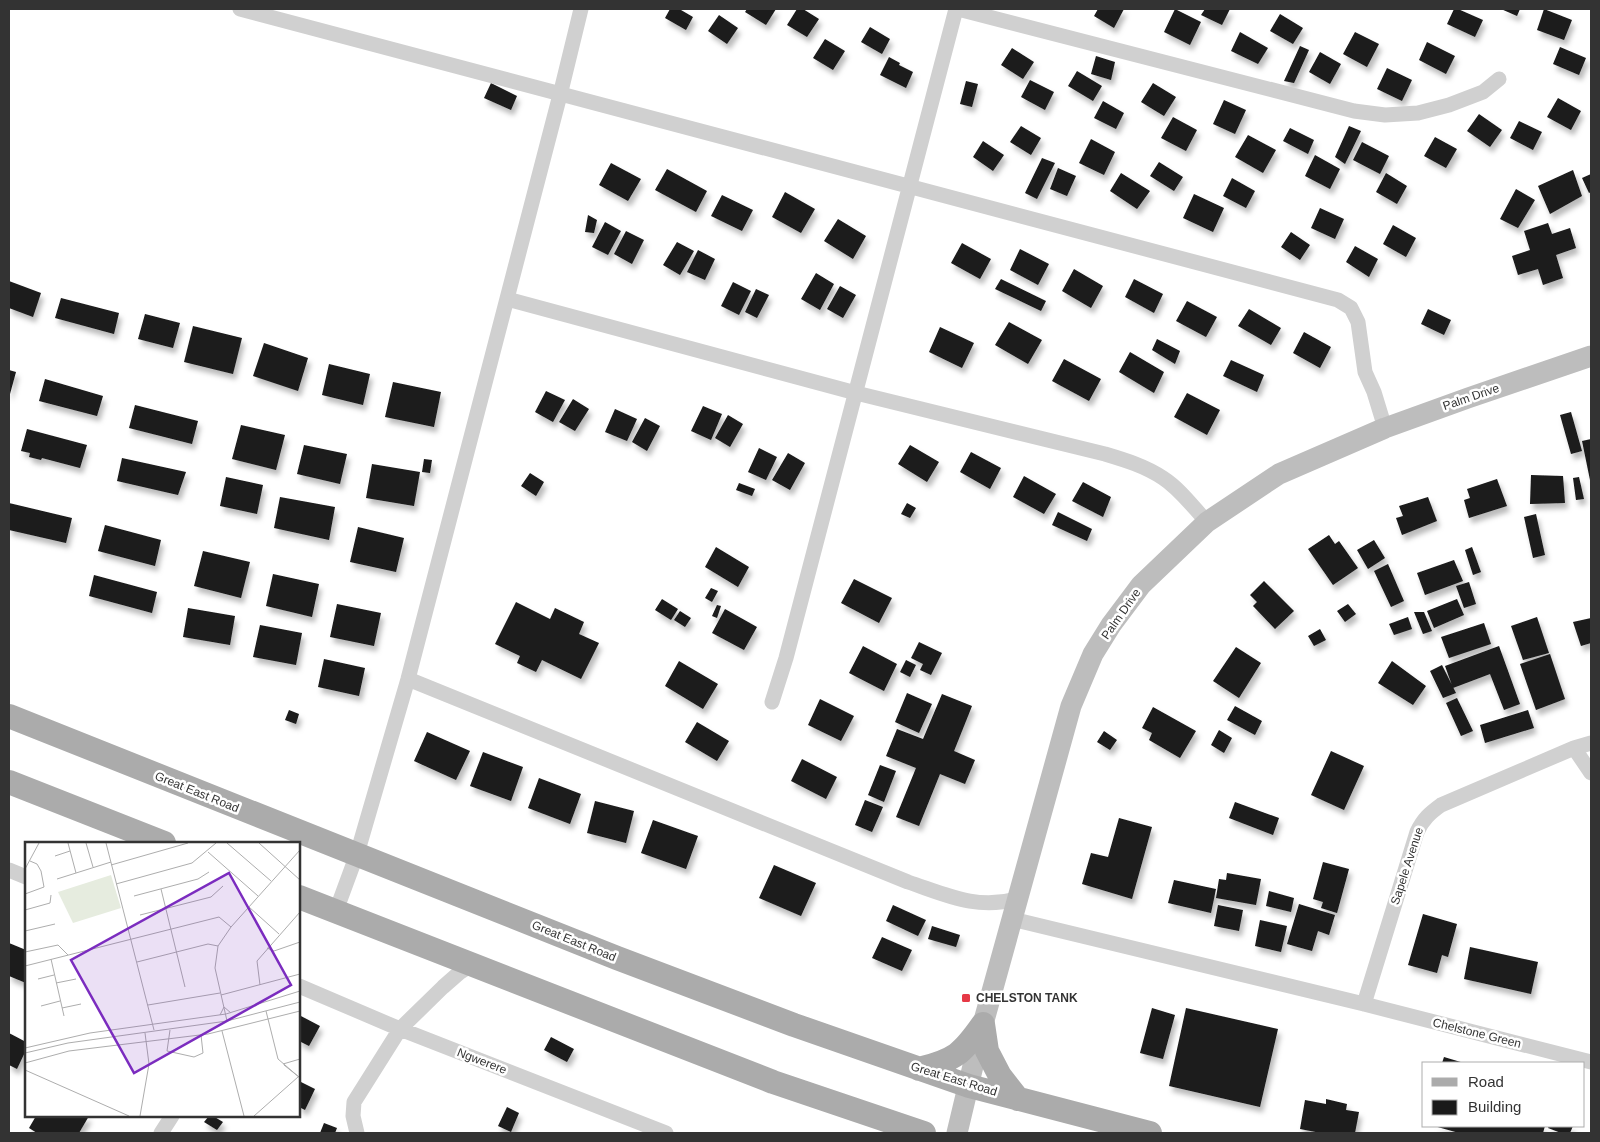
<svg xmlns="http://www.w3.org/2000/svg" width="1600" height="1142" font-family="Helvetica,sans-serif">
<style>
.building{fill:#1a1a1a;filter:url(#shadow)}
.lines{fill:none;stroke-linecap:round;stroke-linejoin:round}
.street{stroke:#d0d0d0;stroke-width:15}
.secondary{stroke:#bdbdbd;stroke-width:21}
.primary{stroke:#ababab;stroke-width:24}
.poi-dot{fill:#e63946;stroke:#fff;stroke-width:2}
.labels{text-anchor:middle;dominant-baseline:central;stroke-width:5;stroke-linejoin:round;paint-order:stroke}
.street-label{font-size:12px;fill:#333;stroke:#fff}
.poi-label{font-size:12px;font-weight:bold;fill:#333;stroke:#fff;text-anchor:start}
.inset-road{fill:none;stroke:#adadad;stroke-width:1}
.view{fill:#7b2cbf;fill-opacity:0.15;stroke:#7b2cbf;stroke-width:2.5}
.inset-edge{fill:none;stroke:#333;stroke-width:2.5}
</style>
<defs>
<filter id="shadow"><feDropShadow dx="3" dy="5.5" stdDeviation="2.5" flood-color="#0004"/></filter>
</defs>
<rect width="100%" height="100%" fill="#fff"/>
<path class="building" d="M670 9H682L681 10 693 17 686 30 665 18Z
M747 9H776L766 25 745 12Z
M797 9H803L819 19 807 37 787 25Z
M1098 9H1124L1114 28 1094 16Z
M1175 9 1201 22 1190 45 1164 32Z
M1205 9H1230L1222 25 1201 15Z
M1454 9H1458L1483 20 1475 37 1447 24Z
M1501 9H1520L1517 16Z
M1544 9 1572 20 1564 40 1537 30Z
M1280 14 1303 28 1293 44 1270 31Z
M719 15 738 28 727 44 708 31Z
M870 27 890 39 882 54 861 42Z
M1240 32 1268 48 1258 64 1231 51Z
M1355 32 1379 44 1367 67 1343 54Z
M825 39 845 51 833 70 813 58Z
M1427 42 1455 56 1446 74 1419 60Z
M1300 46 1309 50 1294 83 1284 81Z
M1560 47 1586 58 1579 75 1553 64Z
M1012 48 1034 62 1023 79 1001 65Z
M1320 52 1341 64 1330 84 1309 72Z
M1096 56 1115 62 1111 80 1091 74Z
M889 57 900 63 899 65 913 72 906 88 880 75Z
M1387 68 1412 80 1402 101 1377 89Z
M1077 71 1102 86 1093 101 1068 86Z
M1030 80 1054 92 1045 110 1021 97Z
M966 81 978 84 972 107 960 104Z
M491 83 517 96 511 110 484 98Z
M1153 83 1176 97 1164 116 1141 102Z
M1558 98 1581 111 1571 130 1547 117Z
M1224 100 1246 110 1235 134 1213 124Z
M1103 101 1124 113 1116 129 1094 118Z
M1479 114 1502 130 1490 147 1467 131Z
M1173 117 1197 130 1186 151 1161 138Z
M1519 121 1542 132 1533 150 1510 138Z
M1021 126 1041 138 1031 155 1010 142Z
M1349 126 1361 131 1345 164 1335 157Z
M1290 128 1314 140 1308 154 1283 141Z
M1248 135 1276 150 1263 173 1235 157Z
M1435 137 1457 149 1446 168 1424 156Z
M1091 139 1115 152 1104 175 1079 163Z
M983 141 1004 155 993 171 973 157Z
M1362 142 1389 156 1380 174 1353 160Z
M1315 155 1340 169 1330 189 1305 176Z
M1042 158 1055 163 1037 199 1025 193Z
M1159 162 1183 177 1174 191 1150 176Z
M611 163 641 179 628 201 599 185Z
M1058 168 1076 176 1067 196 1050 189Z
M667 169 707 191 696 212 655 190Z
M1573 170 1582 196 1550 214 1538 186Z
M1121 173 1150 191 1137 209 1110 191Z
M1386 173 1407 186 1397 204 1376 192Z
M1591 174V192L1589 193 1582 178Z
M1232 178 1255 191 1246 208 1223 196Z
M1516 189 1535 200 1518 228 1500 219Z
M785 192 815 209 801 233 772 217Z
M1194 194 1224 208 1213 232 1183 218Z
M722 195 753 210 742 231 711 216Z
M1320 208 1344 219 1335 239 1311 228Z
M588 215 597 220 594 233 585 232Z
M838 219 866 236 853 259 824 241Z
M605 222 621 231 608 255 592 247Z
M1548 223 1552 234 1570 228 1576 248 1556 255 1563 278 1543 285 1538 269 1518 275 1512 256 1530 250 1524 231Z
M1393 225 1416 238 1406 257 1383 244Z
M626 231 644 240 632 264 614 254Z
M1291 232 1310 245 1300 260 1281 247Z
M677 242 694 251 680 275 663 265Z
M962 243 991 259 980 279 951 263Z
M1355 246 1378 259 1369 277 1346 262Z
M1020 249 1049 264 1038 285 1010 270Z
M698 250 715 259 705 280 687 272Z
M1074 269 1103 286 1091 308 1062 291Z
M816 273 834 284 820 310 801 299Z
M1001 279 1046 301 1041 311 995 289Z
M1134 279 1163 294 1154 313 1125 297Z
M9 281 41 293 33 317 9 308Z
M733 282 751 291 739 315 721 306Z
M840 286 856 295 843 318 827 309Z
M756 289 769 295 757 318 745 312Z
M61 298 119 313 114 334 55 318Z
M1187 301 1217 317 1206 337 1176 321Z
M1249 309 1281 328 1271 345 1238 326Z
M1428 309 1451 320 1444 335 1421 324Z
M145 314 180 323 173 348 138 339Z
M1009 322 1042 340 1028 364 995 345Z
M193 326 242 338 233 374 184 362Z
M940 327 974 343 962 368 929 352Z
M1304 332 1331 347 1320 368 1293 353Z
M1157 339 1180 351 1175 364 1152 350Z
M264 343 308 358 298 391 253 376Z
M1130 352 1164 372 1154 393 1119 372Z
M1064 359 1101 379 1089 401 1052 381Z
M1231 360 1264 375 1257 392 1223 376Z
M329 364 370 374 363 405 322 395Z
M9 370 16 372 10 394H9Z
M45 379 103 396 97 416 39 401Z
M393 382 441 392 434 427 385 417Z
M546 391 565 400 553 422 535 412Z
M1187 393 1220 410 1207 435 1174 417Z
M573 399 589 409 575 431 559 422Z
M135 405 198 421 192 444 129 428Z
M703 406 722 414 711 440 691 431Z
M615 409 637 419 627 441 605 432Z
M1571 412 1582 451 1571 454 1560 415Z
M728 415 743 424 730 447 715 438Z
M645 418 660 426 647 451 632 442Z
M241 425 285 435 276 470 232 459Z
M27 429 87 445 80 468 42 458 41 460 29 457 30 453 21 451Z
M1591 439V480H1590L1582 441Z
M304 445 347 454 340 484 297 474Z
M910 445 939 462 927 482 898 464Z
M759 448 777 457 766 480 748 472Z
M971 452 1001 468 990 489 960 472Z
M788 453 805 463 790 490 772 480Z
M122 458 186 472 178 495 117 481Z
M424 459 432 460 430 473 422 472Z
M372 464 420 472 414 506 366 498Z
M530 473 544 482 536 496 521 486Z
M1531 475 1563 476 1565 503 1530 504Z
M1024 476 1056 494 1044 514 1013 497Z
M226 477 263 485 257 514 220 506Z
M1579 477 1584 499 1576 500 1573 478Z
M1497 479 1507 506 1469 518 1464 500 1470 498 1467 489Z
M1083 482 1111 497 1103 517 1072 501Z
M739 483 755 489 752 496 736 490Z
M280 497 335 507 329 540 274 528Z
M1428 497 1437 521 1402 535 1396 518 1403 516 1399 506Z
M9 503 72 518 66 543 9 530Z
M907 503 916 508 910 518 901 514Z
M1058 512 1092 529 1087 541 1052 525Z
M1536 514 1545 555 1533 558 1524 517Z
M105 525 161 540 155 566 98 551Z
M358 527 404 538 396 572 350 562Z
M1329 535 1335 544 1339 541 1358 568 1333 585 1308 549Z
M1374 540 1385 558 1368 569 1357 550Z
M716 547 749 567 738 587 705 567Z
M1472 547 1481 572 1473 575 1465 550Z
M203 551 250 562 241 598 194 586Z
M1454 560 1463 581 1425 595 1417 573Z
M1388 564 1404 601 1391 607 1374 571Z
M273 574 319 584 312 617 266 606Z
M94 575 157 592 152 613 89 596Z
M854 579 892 598 879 623 841 603Z
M1264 581 1294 611 1275 629 1253 606 1257 602 1250 595Z
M1469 582 1476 604 1464 608 1456 586Z
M711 588 718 591 712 602 705 598Z
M662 599 678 609 671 620 655 610Z
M1457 599 1464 615 1434 628 1427 611Z
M516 602 550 619 555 608 584 622 579 634 599 643 581 679 542 660 536 672 517 663 520 656 495 644Z
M337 604 381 613 374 646 330 637Z
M1348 604 1356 614 1345 622 1337 611Z
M717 605 721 606 717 618 712 616Z
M188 608 235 616 230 645 183 637Z
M725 609 757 627 744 650 712 633Z
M680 611 691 618 685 627 674 620Z
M1414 612H1424L1432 631 1423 634Z
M1408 617 1412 629 1394 635 1389 624Z
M1537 617 1549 653 1523 660 1511 626Z
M1591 618V643L1581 646 1573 622Z
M1484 623 1491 644 1449 658 1441 637Z
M260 625 302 633 296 665 253 657Z
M1320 629 1326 640 1314 646 1308 636Z
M919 642 942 653 931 675 920 670 923 664 911 658Z
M863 646 897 664 884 691 849 673Z
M1499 646 1520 704 1504 710 1490 674 1453 688 1445 666Z
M1236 647 1261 663 1239 698 1213 681Z
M1550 654 1565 699 1536 710 1520 664Z
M324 659 365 668 359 696 318 687Z
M906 660 916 665 910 677 900 672Z
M679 661 718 684 703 709 665 686Z
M1392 661 1426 686 1413 705 1378 683Z
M1442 665 1456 693 1443 698 1430 671Z
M907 693 932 704 919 733 895 722Z
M942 694 972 706 954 751 975 760 965 784 940 774 919 826 896 817 916 768 886 756 897 729 923 739Z
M1457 698 1473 731 1461 736 1446 703Z
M820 699 854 716 841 741 808 725Z
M1235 706 1262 721 1255 735 1227 720Z
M1153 707 1196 731 1180 758 1149 740 1152 733 1142 728Z
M289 710 299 714 296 724 285 720Z
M1528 710 1534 728 1485 743 1480 725Z
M697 722 729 741 717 761 685 742Z
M1219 730 1232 738 1224 753 1211 745Z
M1104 731 1117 740 1110 750 1097 742Z
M427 732 470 751 456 780 414 761Z
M1331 751 1364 766 1344 810 1311 795Z
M483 752 523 767 511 801 470 786Z
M802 759 837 777 826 799 791 781Z
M880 765 896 771 884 802 868 795Z
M539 778 581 794 570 824 528 808Z
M865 800 883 807 872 832 855 825Z
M595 801 634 811 626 843 587 833Z
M1235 802 1279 818 1273 835 1229 818Z
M1119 818 1152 827 1132 899 1082 884 1091 853 1108 857Z
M653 820 698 836 686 869 641 853Z
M1323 862 1349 869 1337 913 1321 908 1323 902 1313 899Z
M774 865 816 883 801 916 759 898Z
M1227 873 1261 879 1256 905 1216 898 1219 879 1226 880Z
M1174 880 1216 889 1211 913 1168 903Z
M1269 891 1294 898 1291 912 1266 906Z
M1299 904 1335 915 1329 935 1318 931 1312 951 1287 944Z
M893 905 926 920 918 936 886 921Z
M1218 905 1243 910 1239 931 1214 926Z
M1423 914 1457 924 1448 957 1442 955 1437 973 1408 965Z
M1260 920 1287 926 1281 952 1255 946Z
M932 926 960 935 956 947 928 939Z
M882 937 912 950 902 971 872 958Z
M9 943 26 950V983L9 976Z
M1470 947 1538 962 1531 994 1464 979Z
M1152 1008 1175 1015 1163 1059 1140 1053Z
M1186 1008 1278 1029 1260 1107 1169 1086Z
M299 1015 320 1026 309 1046 299 1041Z
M9 1033 26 1042V1050L17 1069 9 1065Z
M551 1037 574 1049 567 1062 544 1050Z
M1444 1057 1464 1063H1442Z
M299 1081 315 1089 305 1110 299 1107Z
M1326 1099 1347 1104 1346 1110 1359 1112 1355 1133H1321L1300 1129 1305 1100 1326 1104Z
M507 1107 519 1113 511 1132 498 1126Z
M36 1116 47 1117 89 1116 79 1133H37L29 1128Z
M209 1116H213L223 1122 217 1130 204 1122Z
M324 1123 337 1128 335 1133H320Z
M1434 1126H1545L1543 1133H1459Z
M1549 1126H1573L1570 1133H1561L1548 1128Z"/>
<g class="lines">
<path class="street" d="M240 9C607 103 972 204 1338 300L1351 308 1358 322 1365 372 1374 392 1385 428
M958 9 1354 111 1385 115 1418 113 1449 105 1483 92 1499 79
M507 299 856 393 1105 454C1125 460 1145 466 1163 478 1180 489 1193 507 1207 522
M408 679 908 882C947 895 976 910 1017 899
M772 702 786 658 956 9
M1574 748 1591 773
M9 870 26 877
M336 911 357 854 408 679 561 91 581 9
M1012 919 1364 1004 1591 1062
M299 986 400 1029 666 1133
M1364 1004 1417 832C1423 819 1430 813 1441 805L1574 748 1591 743
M161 1133 172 1116
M357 1133 353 1116 354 1102 400 1029 443 987 459 973 473 964"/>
<path class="secondary" d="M957 1133 983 1024 1071 706 1093 654 1111 625 1141 585 1207 522 1279 474 1385 428 1468 398 1591 356"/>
<path class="primary" d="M9 716 617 958 794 1025 969 1086 1150 1133
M9 782 164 843
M299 897 773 1082 924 1133
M983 1024 987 1051 1000 1076 1018 1099
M919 1069C955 1060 962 1054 983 1024"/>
</g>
<rect class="poi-dot" x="961" y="993" width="10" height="10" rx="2.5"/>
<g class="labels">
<g class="street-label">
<text transform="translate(1471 397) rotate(-19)">Palm Drive</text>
<text transform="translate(1121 614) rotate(-55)">Palm Drive</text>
<text transform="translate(197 792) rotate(22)">Great East Road</text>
<text transform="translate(1407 866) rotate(-72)">Sapele Avenue</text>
<text transform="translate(574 941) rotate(22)">Great East Road</text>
<text transform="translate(1477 1033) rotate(14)">Chelstone Green</text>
<text transform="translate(482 1061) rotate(21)">Ngwerere</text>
<text transform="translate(954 1079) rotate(17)">Great East Road</text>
</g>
<g class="poi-label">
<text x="976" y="998">CHELSTON TANK</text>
</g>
</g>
<g transform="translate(25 842)">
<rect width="275" height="275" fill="#fff"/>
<path d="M86 33 96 66 48 81 33 50Z" fill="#e6ecdf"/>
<path class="inset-road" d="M43 1 51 31M61 1 68 25M81 1 129 188M202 1 246 39M234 1 275 38M183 10 233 54M30 14 45 9M86 23 163 1M0 27 14 1M32 37 86 20M91 42 167 21 191 1M136 47 160 145M0 52 19 45 16 29 12 22 5 19M109 54 173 37 184 30M224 65 254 92M0 68 25 61 26 53M115 73 186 55 198 44M0 89 30 82M242 106 249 109 275 100M0 110 33 103 43 113M26 117 39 174M112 120 183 102 193 104M0 124 194 75 206 85M13 137 29 133M31 141 51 137M235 143 232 119 275 70M196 153 275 132M123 163 195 151M16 164 35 159M37 166 56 162M241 169 253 217 275 236M195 173 199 165 206 171M202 179 190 126 193 104 206 85 275 8M145 188 142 209 169 215 178 211 176 193M197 189 219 274M0 206 65 191 201 172 275 149M0 211 43 201 202 179 275 160M0 221 44 209 183 192 275 169M258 222 275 217M259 223 274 235M0 228 104 274M115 274 124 222 120 191M229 274 273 235"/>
<path class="view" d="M204 31 266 143 109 231 46 118Z"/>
<rect width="275" height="275" class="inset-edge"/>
</g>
<rect width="1600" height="1142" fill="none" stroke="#333333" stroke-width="20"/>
<rect x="1422" y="1062" width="162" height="65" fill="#ffffff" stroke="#adadad"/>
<rect x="1432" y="1078" width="25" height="8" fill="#ababab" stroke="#adadad"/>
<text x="1468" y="1087" font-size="15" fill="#333333">Road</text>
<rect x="1432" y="1100" width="25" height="15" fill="#1a1a1a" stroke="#adadad"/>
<text x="1468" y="1112" font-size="15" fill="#333333">Building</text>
</svg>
